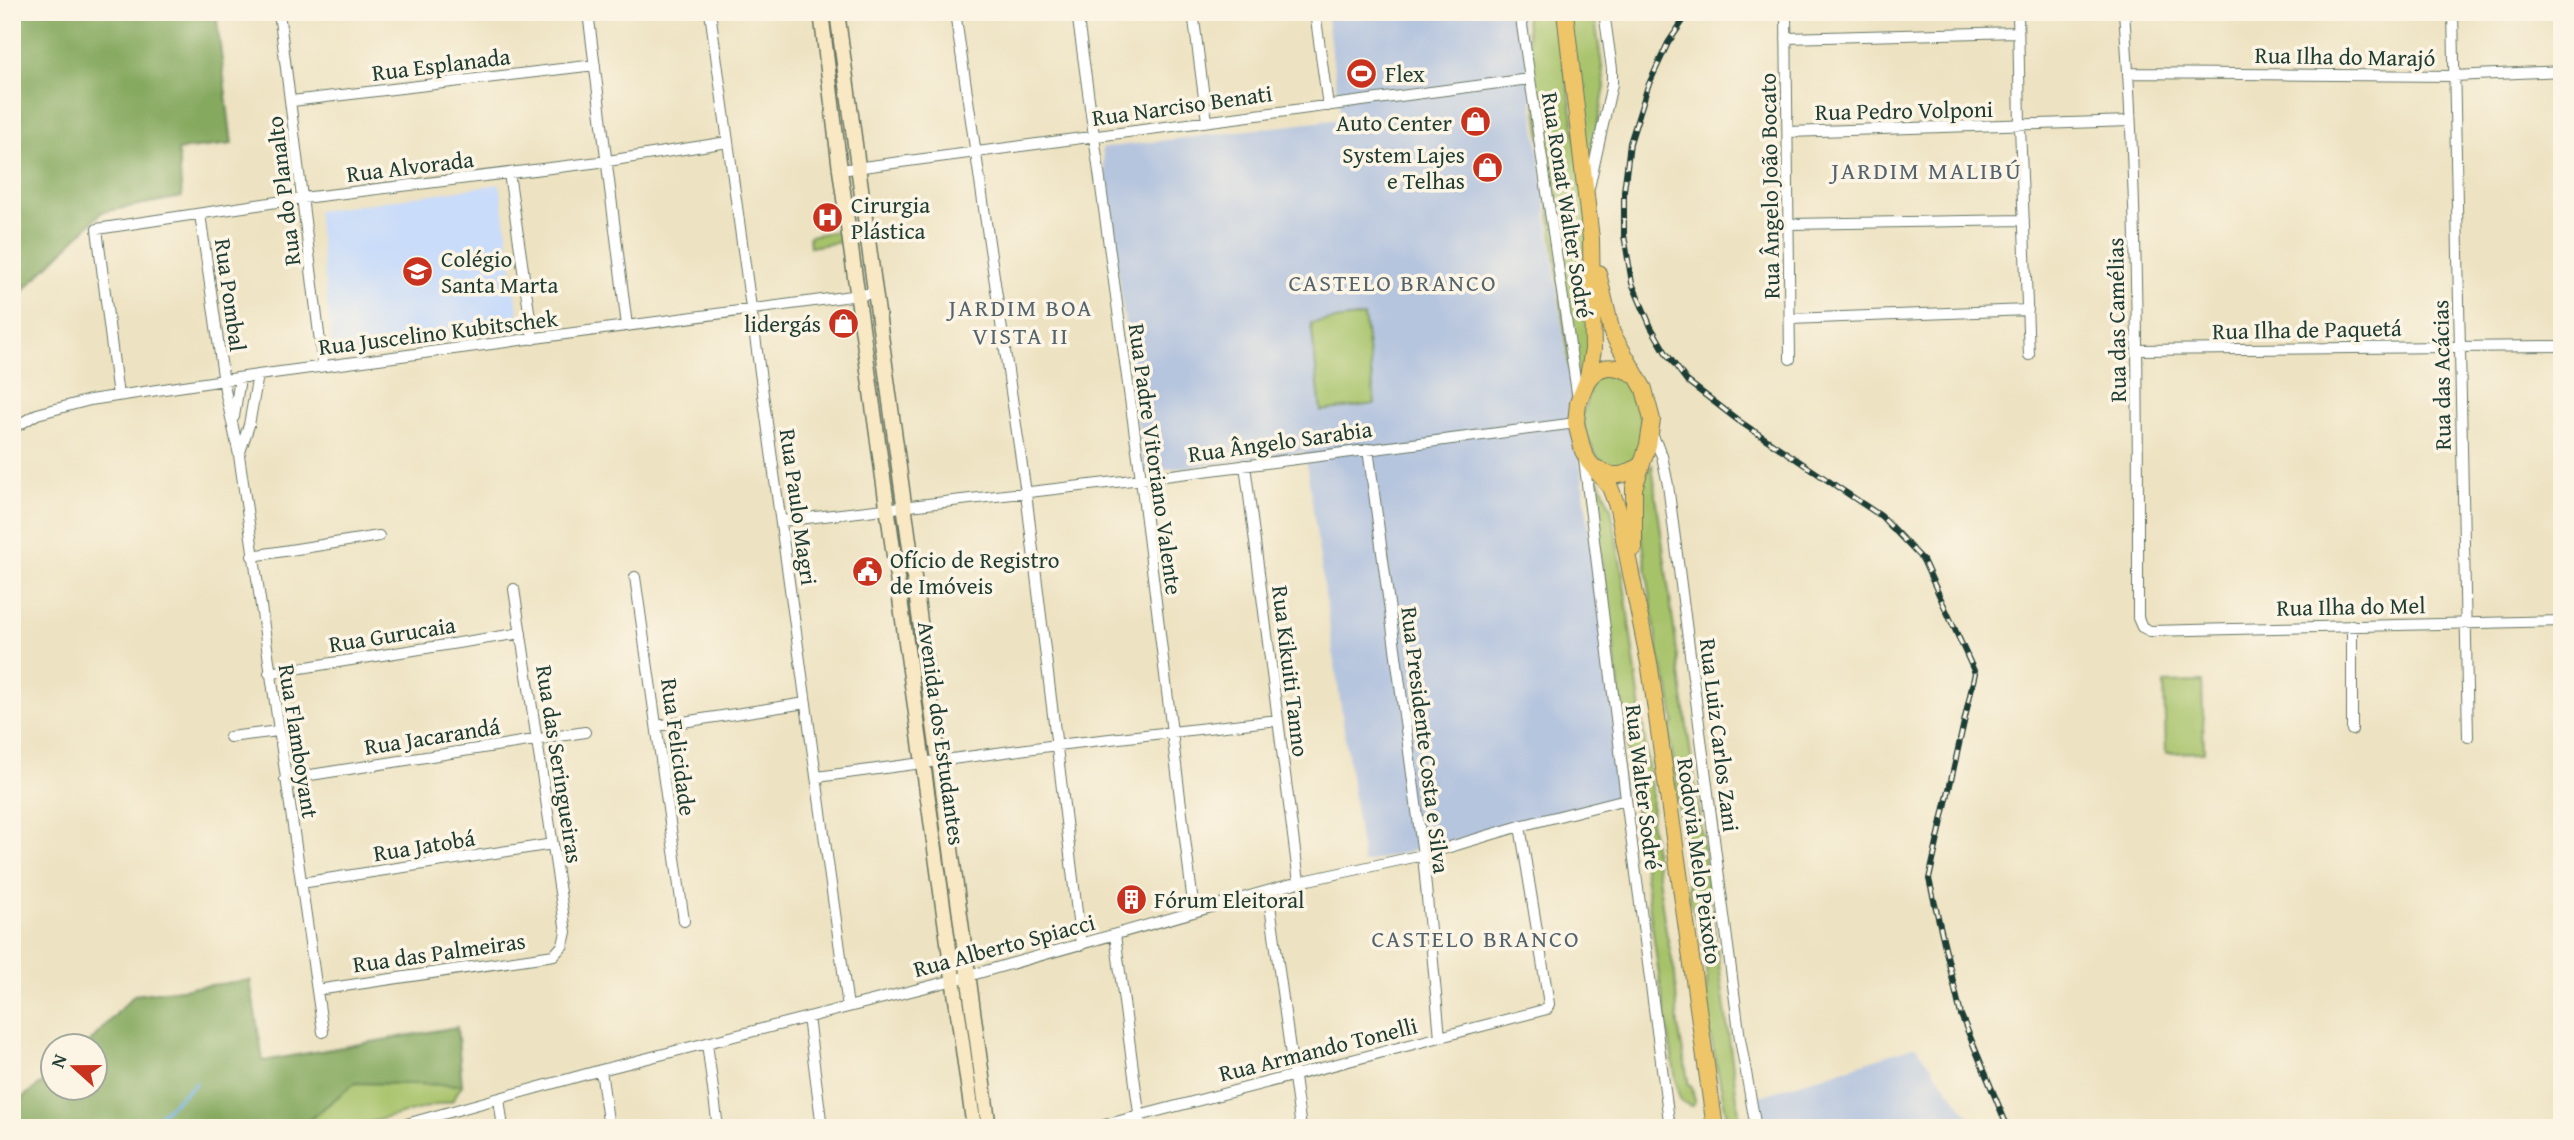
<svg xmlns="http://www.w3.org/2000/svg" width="2574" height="1140" font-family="'Gentium Book Plus',serif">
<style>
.built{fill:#c9dcf9}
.industrial{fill:#b6c5de}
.green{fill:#a7c36a;stroke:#63804f;stroke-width:2}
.forest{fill:#85a95e;stroke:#527349;stroke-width:2}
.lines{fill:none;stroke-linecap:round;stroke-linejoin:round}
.stream{stroke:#6cafe1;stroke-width:3.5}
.street-casing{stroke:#677765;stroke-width:12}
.secondary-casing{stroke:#677765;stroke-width:17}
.primary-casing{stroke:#677765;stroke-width:18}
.street{stroke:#fff;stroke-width:10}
.secondary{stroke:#f8e8c3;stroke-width:14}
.primary{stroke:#eec569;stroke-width:16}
.rail-casing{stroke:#1f3d34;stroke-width:6}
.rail{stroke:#fcf5e5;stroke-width:3.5;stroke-dasharray:10;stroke-linecap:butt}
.labels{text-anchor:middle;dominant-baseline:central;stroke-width:7;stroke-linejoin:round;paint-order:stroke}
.street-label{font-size:23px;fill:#1f3d34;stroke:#fcf5e5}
.poi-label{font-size:23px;fill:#1f3d34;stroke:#fcf5e5;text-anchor:start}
.neighbourhood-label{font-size:24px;letter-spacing:2px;fill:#54646f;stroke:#fcf5e5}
</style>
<rect width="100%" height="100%" fill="#fcf5e5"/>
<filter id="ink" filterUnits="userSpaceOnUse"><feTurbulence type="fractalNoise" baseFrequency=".0143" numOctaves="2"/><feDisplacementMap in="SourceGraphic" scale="14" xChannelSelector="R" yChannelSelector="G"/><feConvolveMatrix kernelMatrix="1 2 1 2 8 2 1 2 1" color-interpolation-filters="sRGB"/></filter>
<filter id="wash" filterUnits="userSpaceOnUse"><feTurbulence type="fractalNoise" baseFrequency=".00686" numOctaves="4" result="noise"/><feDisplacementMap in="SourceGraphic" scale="28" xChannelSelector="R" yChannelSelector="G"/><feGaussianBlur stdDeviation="1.57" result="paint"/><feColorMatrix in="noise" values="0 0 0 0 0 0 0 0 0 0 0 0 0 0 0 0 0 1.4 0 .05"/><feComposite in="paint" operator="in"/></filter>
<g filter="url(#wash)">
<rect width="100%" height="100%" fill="#ede2c1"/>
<path class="built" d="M500 184 521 331 333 356 317 211Z"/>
<path class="industrial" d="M1326 12H1520L1625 798 1363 863 1305 452 1144 472 1102 148 1341 119Z
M1916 1046 1978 1128H1764L1757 1097Z"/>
<path class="green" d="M1525 12H1557L1591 239 1590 346 1576 423Z
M1565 12H1594L1605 87 1587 173Z
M839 231 841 242 810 247 809 236Z
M1364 316 1375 404 1321 411 1311 323Z
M1611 370 1629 380C1638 397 1646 424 1642 444 1640 454 1632 460 1625 466L1610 465 1597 457 1586 434 1582 414 1593 379Z
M1652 465 1741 1128H1729L1706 1013 1707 977 1702 939 1690 901 1669 730 1674 722 1669 689 1659 658 1638 509 1642 478Z
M1590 478 1599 480 1611 508 1623 576 1652 795 1651 826 1665 926 1675 974 1678 1026 1689 1086 1692 1087 1695 1103 1691 1106 1681 1101 1678 1093 1658 969Z
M2202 682 2204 752 2166 753 2164 683Z
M355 1083 462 1085 452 1101 354 1126 353 1128H299Z"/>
<path class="forest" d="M12 12H216L232 144 178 150 182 197 102 212 22 292 12 293Z
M250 980 263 1061 457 1027 462 1085 355 1083 299 1128H12V1105L52 1076V1088H94V1046L87 1045 134 995Z"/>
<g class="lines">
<path class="stream" d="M145 1128 196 1083"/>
</g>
</g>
<g filter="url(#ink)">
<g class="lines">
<defs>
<path id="street" d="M279 12 323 366
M588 12 627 326
M710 12 848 1007
M955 12 1026 493 1081 945
M1077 12 1141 479 1194 912
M1193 12 1207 121
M1315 12 1328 106
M1520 12 1578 399
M1786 12 1790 359
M2018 12 2020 126 2029 355
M2124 12C2139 214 2138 416 2138 618L2142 627 2150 631 2562 621
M2453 12 2468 737
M1786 38 2018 32
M2128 73 2454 76 2562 71
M292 101 595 65
M1788 132 2130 121
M840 170 1529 79
M509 173 533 339
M1589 188 1612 84V69L1604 12
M200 214 225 390 239 455 323 1032
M1789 224 2024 220
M1790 319 2028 310
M2137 350 2562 346
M118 396 97 229 303 198 608 161 728 142
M234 417 240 378
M12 429 37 414 90 400 258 375 874 293
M1652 434 1662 456 1668 485 1740 1039 1756 1128
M1368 449 1423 855 1440 1037
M239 455 249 425 258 375
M1584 459 1626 799 1670 1128
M1245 465 1299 882
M781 521 1141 479 1576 423
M252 556 379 536
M635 577 684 921
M269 673 521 633
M657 726 806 703
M2352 730V625
M230 737 278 731
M817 777 1057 745 1278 720
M285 779 585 732
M301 883 553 844
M1268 891 1301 1128
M1115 935 1141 1128
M317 990 554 955 563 945 566 932 514 589
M808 1017 822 1128
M707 1043 718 1128
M601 1070 609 1128
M499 1099 503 1128
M392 1128 601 1070 954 980 1299 882 1423 855 1520 826 1626 799
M1093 1128 1547 1009 1549 1004 1520 826"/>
<path id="secondary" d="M821 12 840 170 974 1128
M837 12 989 1128"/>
<path id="primary" d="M1565 12 1591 239 1593 350 1587 381 1578 403 1576 423 1583 451 1589 462 1610 487 1618 509 1650 668 1715 1128
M1598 273 1612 333 1644 389 1652 420 1648 445 1634 488V548
M1587 381C1600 362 1617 365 1635 375
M1598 469C1616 479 1624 476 1641 465"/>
</defs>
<use href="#street" class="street-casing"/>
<use href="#secondary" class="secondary-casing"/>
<use href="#primary" class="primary-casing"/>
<use href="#street" class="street"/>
<use href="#secondary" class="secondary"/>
<use href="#primary" class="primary"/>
<defs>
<path id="rail" d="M1689 12 1668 43 1648 86 1630 143 1624 191V235L1632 283 1651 327 1666 353 1687 381 1739 421 1881 516 1923 560 1975 673 1929 879 1961 1015 2008 1128"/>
</defs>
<use href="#rail" class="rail-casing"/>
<use href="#rail" class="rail"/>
</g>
</g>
<defs>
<symbol id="stadium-disc" viewBox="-11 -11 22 22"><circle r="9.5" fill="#c8321e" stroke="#fcf5e5"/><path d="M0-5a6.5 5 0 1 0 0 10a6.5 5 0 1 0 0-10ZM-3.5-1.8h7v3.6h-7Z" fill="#fff"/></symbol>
<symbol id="shop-disc" viewBox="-11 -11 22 22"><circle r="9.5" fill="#c8321e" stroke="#fcf5e5"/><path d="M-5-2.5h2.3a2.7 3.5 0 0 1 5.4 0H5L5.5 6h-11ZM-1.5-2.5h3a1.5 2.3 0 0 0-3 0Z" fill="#fff"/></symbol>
<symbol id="hospital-disc" viewBox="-11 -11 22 22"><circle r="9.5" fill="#c8321e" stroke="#fcf5e5"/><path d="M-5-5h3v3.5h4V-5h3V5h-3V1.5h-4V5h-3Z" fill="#fff"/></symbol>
<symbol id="school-disc" viewBox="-11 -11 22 22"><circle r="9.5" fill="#c8321e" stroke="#fcf5e5"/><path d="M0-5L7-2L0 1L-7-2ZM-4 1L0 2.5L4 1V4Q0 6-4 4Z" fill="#fff"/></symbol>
<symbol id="civic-disc" viewBox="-11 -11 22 22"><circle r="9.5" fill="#c8321e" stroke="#fcf5e5"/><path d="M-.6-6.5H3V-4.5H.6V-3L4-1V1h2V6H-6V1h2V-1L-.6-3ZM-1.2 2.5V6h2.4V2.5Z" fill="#fff"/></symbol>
<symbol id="building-disc" viewBox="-11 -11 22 22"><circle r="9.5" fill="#c8321e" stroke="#fcf5e5"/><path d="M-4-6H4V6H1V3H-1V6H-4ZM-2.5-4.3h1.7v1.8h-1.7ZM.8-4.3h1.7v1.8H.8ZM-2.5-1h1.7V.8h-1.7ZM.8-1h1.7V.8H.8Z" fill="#fff"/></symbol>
</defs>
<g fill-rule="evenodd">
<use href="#stadium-disc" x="1344" y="56" width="35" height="35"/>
<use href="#shop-disc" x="1458" y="104" width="35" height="35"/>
<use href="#shop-disc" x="1470" y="150" width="35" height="35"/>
<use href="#hospital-disc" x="810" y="200" width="35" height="35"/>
<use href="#school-disc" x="400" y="254" width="35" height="35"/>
<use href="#shop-disc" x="826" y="306" width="35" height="35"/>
<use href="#civic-disc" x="850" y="554" width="35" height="35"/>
<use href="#building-disc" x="1114" y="882" width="35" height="35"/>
</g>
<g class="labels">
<g class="street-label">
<text transform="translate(2345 56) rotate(1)">Rua Ilha do Marajó</text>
<text transform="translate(441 64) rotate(-7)">Rua Esplanada</text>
<text transform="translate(1182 105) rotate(-8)">Rua Narciso Benati</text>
<text transform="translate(1904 110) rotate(-1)">Rua Pedro Volponi</text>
<text transform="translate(410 166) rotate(-7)">Rua Alvorada</text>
<text transform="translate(1769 186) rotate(-91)">Rua Ângelo João Bocato</text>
<text transform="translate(283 191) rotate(-97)">Rua do Planalto</text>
<text transform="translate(1568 205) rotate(81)">Rua Ronat Walter Sodré</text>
<text transform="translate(231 295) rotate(82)">Rua Pombal</text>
<text transform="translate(2116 320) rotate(-91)">Rua das Camélias</text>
<text transform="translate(2307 329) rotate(-1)">Rua Ilha de Paquetá</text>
<text transform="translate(438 332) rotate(-7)">Rua Juscelino Kubitschek</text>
<text transform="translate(2441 375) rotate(-91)">Rua das Acácias</text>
<text transform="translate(1280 441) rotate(-8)">Rua Ângelo Sarabia</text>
<text transform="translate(1156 459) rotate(82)">Rua Padre Vitoriano Valente</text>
<text transform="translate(799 507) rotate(82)">Rua Paulo Magri</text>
<text transform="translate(2351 606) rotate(-1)">Rua Ilha do Mel</text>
<text transform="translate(392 634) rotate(-9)">Rua Gurucaia</text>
<text transform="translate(1291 671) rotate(83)">Rua Kikuiti Tanno</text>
<text transform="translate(942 733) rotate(82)">Avenida dos Estudantes</text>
<text transform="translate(1720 735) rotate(83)">Rua Luiz Carlos Zani</text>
<text transform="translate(432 736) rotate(-9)">Rua Jacarandá</text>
<text transform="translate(1426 740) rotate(83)">Rua Presidente Costa e Silva</text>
<text transform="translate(299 741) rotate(81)">Rua Flamboyant</text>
<text transform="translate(679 747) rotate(82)">Rua Felicidade</text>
<text transform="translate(560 764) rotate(81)">Rua das Seringueiras</text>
<text transform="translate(1644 787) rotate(83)">Rua Walter Sodré</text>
<text transform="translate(424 845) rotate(-9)">Rua Jatobá</text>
<text transform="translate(1700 861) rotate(82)">Rodovia Melo Peixoto</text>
<text transform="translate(1004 945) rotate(-15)">Rua Alberto Spiacci</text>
<text transform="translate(439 952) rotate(-8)">Rua das Palmeiras</text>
<text transform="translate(1318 1049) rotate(-14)">Rua Armando Tonelli</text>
</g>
<g class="poi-label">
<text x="1385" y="73">Flex</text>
<text x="1452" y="122" text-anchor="end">Auto Center</text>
<text x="1465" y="154" text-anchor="end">System Lajes<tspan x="1465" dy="26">e Telhas</tspan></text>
<text x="851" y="204">Cirurgia<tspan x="851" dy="26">Plástica</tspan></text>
<text x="441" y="258">Colégio<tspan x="441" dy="26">Santa Marta</tspan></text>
<text x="821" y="323" text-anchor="end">lidergás</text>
<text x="890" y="559">Ofício de Registro<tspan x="890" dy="26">de Imóveis</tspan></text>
<text x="1154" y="899">Fórum Eleitoral</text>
</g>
<g class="neighbourhood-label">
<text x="1927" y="170">JARDIM MALIBÚ</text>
<text x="1393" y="282">CASTELO BRANCO</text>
<text x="1021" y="307">JARDIM BOA<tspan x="1021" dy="28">VISTA II</tspan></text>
<text x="1476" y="938">CASTELO BRANCO</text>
</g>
</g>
<rect width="2574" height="1140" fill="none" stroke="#fcf5e5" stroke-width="42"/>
<g transform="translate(74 1067) rotate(291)"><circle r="33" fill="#fcf5e5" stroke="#a4ab9e" stroke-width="2"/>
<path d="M0-5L12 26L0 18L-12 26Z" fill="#c8321e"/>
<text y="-10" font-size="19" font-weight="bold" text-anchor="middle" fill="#1f3d34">N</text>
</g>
</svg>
